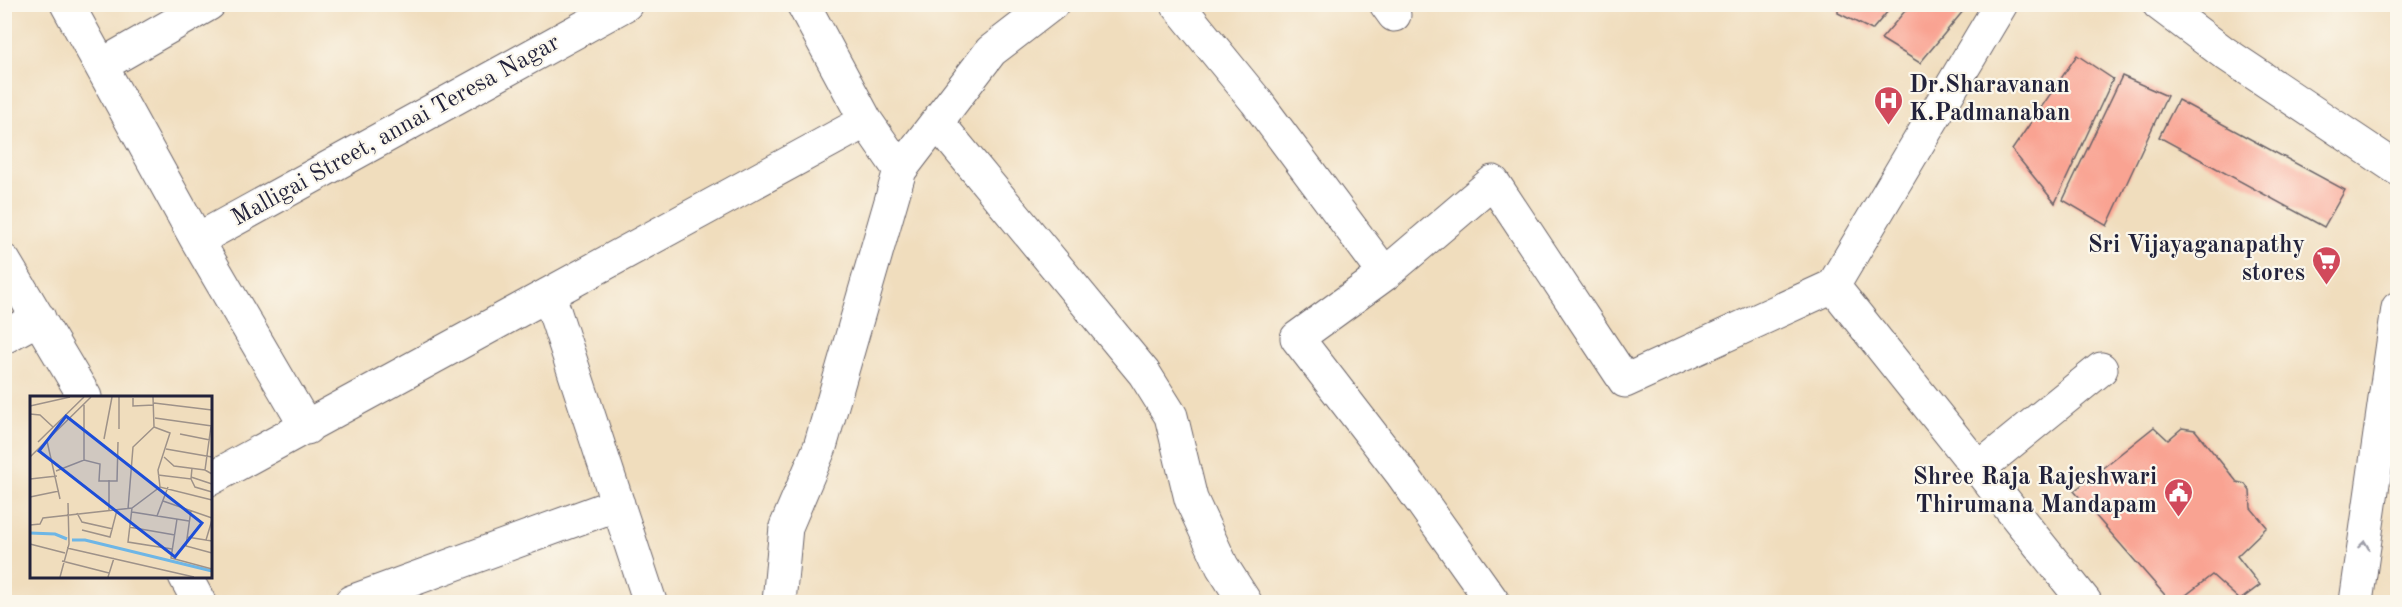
<svg xmlns="http://www.w3.org/2000/svg" width="2402" height="607" font-family="'Old Standard TT',serif">
<style>
.building{fill:#f9a392}
.lines{fill:none;stroke-linecap:round;stroke-linejoin:round}
.street-casing{stroke:#6a6368;stroke-width:35}
.highway-casing{stroke:#6a6368;stroke-width:35}
.street{stroke:#fff;stroke-width:33}
.highway{stroke:#fff;stroke-width:33}
.oneway{stroke:#9c9ca7}
.labels{text-anchor:middle;dominant-baseline:central;stroke-width:4.5;stroke-linejoin:round;paint-order:stroke}
.poi-label{font-size:24px;font-weight:bold;fill:#22223b;stroke:#fbf7ec;text-anchor:end}
.street-label{font-size:24px;fill:#22223b;stroke:#fbf7ec}
.inset-river{fill:none;stroke:#6eb6e6;stroke-width:3}
.inset-road{fill:none;stroke:#9e9289;stroke-width:1.5}
.view{fill:#1d4ed8;fill-opacity:0.15;stroke:#1d4ed8;stroke-width:3}
.inset-edge{fill:none;stroke:#22223b;stroke-width:3}
</style>
<rect width="100%" height="100%" fill="#fbf7ec"/>
<filter id="ink" filterUnits="userSpaceOnUse"><feTurbulence type="fractalNoise" baseFrequency=".0167" numOctaves="2"/><feDisplacementMap in="SourceGraphic" scale="12" xChannelSelector="R" yChannelSelector="G"/><feConvolveMatrix kernelMatrix="1 2 1 2 8 2 1 2 1" color-interpolation-filters="sRGB"/></filter>
<filter id="wash" filterUnits="userSpaceOnUse"><feTurbulence type="fractalNoise" baseFrequency=".008" numOctaves="4" result="noise"/><feDisplacementMap in="SourceGraphic" scale="24" xChannelSelector="R" yChannelSelector="G"/><feGaussianBlur stdDeviation="1.35" result="paint"/><feColorMatrix in="noise" values="0 0 0 0 0 0 0 0 0 0 0 0 0 0 0 0 0 1.4 0 .05"/><feComposite in="paint" operator="in"/></filter>
<g filter="url(#wash)">
<rect width="100%" height="100%" fill="#f0ddbd"/>
<g id="blocks">
<path class="building" d="M1838 4H1894L1872 30 1838 13Z
M1911 4H1969L1920 63 1881 39Z
M2077 55 2113 79 2055 203 2012 150Z
M2122 76 2167 96 2107 226 2063 200Z
M2178 100 2345 190 2324 227 2159 137Z
M2154 427 2168 440 2182 428 2195 430 2237 482 2245 484 2250 491 2251 508 2267 527 2237 556 2260 585 2240 600 2212 575 2177 602H2171L2074 491Z"/>
</g>
</g>
<g filter="url(#ink)">
<use href="#blocks" fill-opacity="0" stroke="#6a6368" stroke-width="1.5"/>
<g class="lines">
<defs>
<path id="street" d="M67 4 197 240 307 428
M803 4 866 121 900 170
M1177 4 1256 101 1385 274
M1386 4 1394 15
M2159 4 2223 52 2398 169
M102 65 209 4
M937 122 1144 373 1171 416 1191 499 1222 566 1245 602
M197 240 626 4
M4 261 85 397
M1833 286 2085 602
M549 295 650 602
M4 337 39 318
M1978 469 2101 369
M210 479 866 121
M185 576 199 602
M351 602 618 504
M779 602 786 527 820 447 900 170 991 51 1052 4
M1493 602 1402 474 1297 338 1385 274 1493 182 1625 381 1833 286 2001 4"/>
<path id="highway" d="M2356 602 2398 308"/>
</defs>
<use href="#street" class="street-casing"/>
<use href="#highway" class="highway-casing"/>
<use href="#street" class="street"/>
<use href="#highway" class="highway"/>
</g>
<defs><path id="oneway-chevron" d="M-2-3.5L2.5 0L-2 3.5" fill="none" stroke-width="1.6" stroke-linecap="round" stroke-linejoin="round" transform="scale(1.5)"/></defs>
<use class="oneway" href="#oneway-chevron" transform="translate(2364 545) rotate(-82)"/>
</g>
<defs>
<symbol id="hospital-pin" viewBox="-11 -11 22 30"><path d="M0 17L-7.5 6A9.5 9.5 0 1 1 7.5 6Z" fill="#d1495b" stroke="#fbf7ec"/><path d="M-5-5h3v3.5h4V-5h3V5h-3V1.5h-4V5h-3Z" fill="#fff"/></symbol>
<symbol id="supermarket-pin" viewBox="-11 -11 22 30"><path d="M0 17L-7.5 6A9.5 9.5 0 1 1 7.5 6Z" fill="#d1495b" stroke="#fbf7ec"/><path d="M-6-5.5h2.5l.6 2H6L4.5 2H-2.5L-4.4-4H-6ZM-1.5 3.2a1.3 1.3 0 1 0 .1 0ZM3 3.2a1.3 1.3 0 1 0 .1 0Z" fill="#fff"/></symbol>
<symbol id="civic-pin" viewBox="-11 -11 22 30"><path d="M0 17L-7.5 6A9.5 9.5 0 1 1 7.5 6Z" fill="#d1495b" stroke="#fbf7ec"/><path d="M-.6-6.5H3V-4.5H.6V-3L4-1V1h2V6H-6V1h2V-1L-.6-3ZM-1.2 2.5V6h2.4V2.5Z" fill="#fff"/></symbol>
</defs>
<g fill-rule="evenodd">
<use href="#hospital-pin" x="1872" y="84" width="33" height="45"/>
<use href="#supermarket-pin" x="2310" y="244" width="33" height="45"/>
<use href="#civic-pin" x="2162" y="476" width="33" height="45"/>
</g>
<g class="labels">
<g class="poi-label">
<text x="1909" y="86" text-anchor="start">Dr.Sharavanan<tspan x="1909" dy="28">K.Padmanaban</tspan></text>
<text x="2305" y="246">Sri Vijayaganapathy<tspan x="2305" dy="28">stores</tspan></text>
<text x="2157" y="478">Shree Raja Rajeshwari<tspan x="2157" dy="28">Thirumana Mandapam</tspan></text>
</g>
<g class="street-label">
<text transform="translate(396 131) rotate(-29)">Malligai Street, annai Teresa Nagar</text>
</g>
</g>
<g transform="translate(30 396)">
<rect width="182" height="182" fill="#f0ddbd"/>
<path class="inset-river" d="M0 137 25 138 37 143M42 144H55L182 175"/>
<path class="inset-road" d="M103 2V10L124 9M124 7 182 14M54 9V64M0 10 40 1M0 18 10 19 23 31M125 22 182 30M124 31 140 37 128 74 130 91M89 33V1M150 38 180 44M74 43 82 1M17 45 30 103M8 46 54 1M136 53 182 61M0 61 61 1M134 61 144 70 175 74 182 78M175 74 181 30M26 75 54 64 70 68 69 85H87L88 46M128 79 161 83 162 72M161 81 182 88M0 83 27 80M161 83 165 91 182 96M0 101 29 95M133 105 182 122M102 112 98 146 142 153M98 113 103 51 124 31 123 1M79 114V84M161 114 156 150 182 157M102 116 159 125M47 117 52 126 83 133M127 120 138 91M147 123 141 162 182 173M0 129 10 128 13 122 102 112 130 91 182 104M99 131 145 139M52 134 80 141 87 114M157 141 182 145M176 144 182 124M0 148 35 157M37 152 164 181M32 165 79 177M30 181 39 148 38 107M78 181 84 162"/>
<path class="view" d="M36 20 172 127 145 161 9 55Z"/>
<rect width="182" height="182" class="inset-edge"/>
</g>
<rect width="2402" height="607" fill="none" stroke="#fbf7ec" stroke-width="24"/>
</svg>
